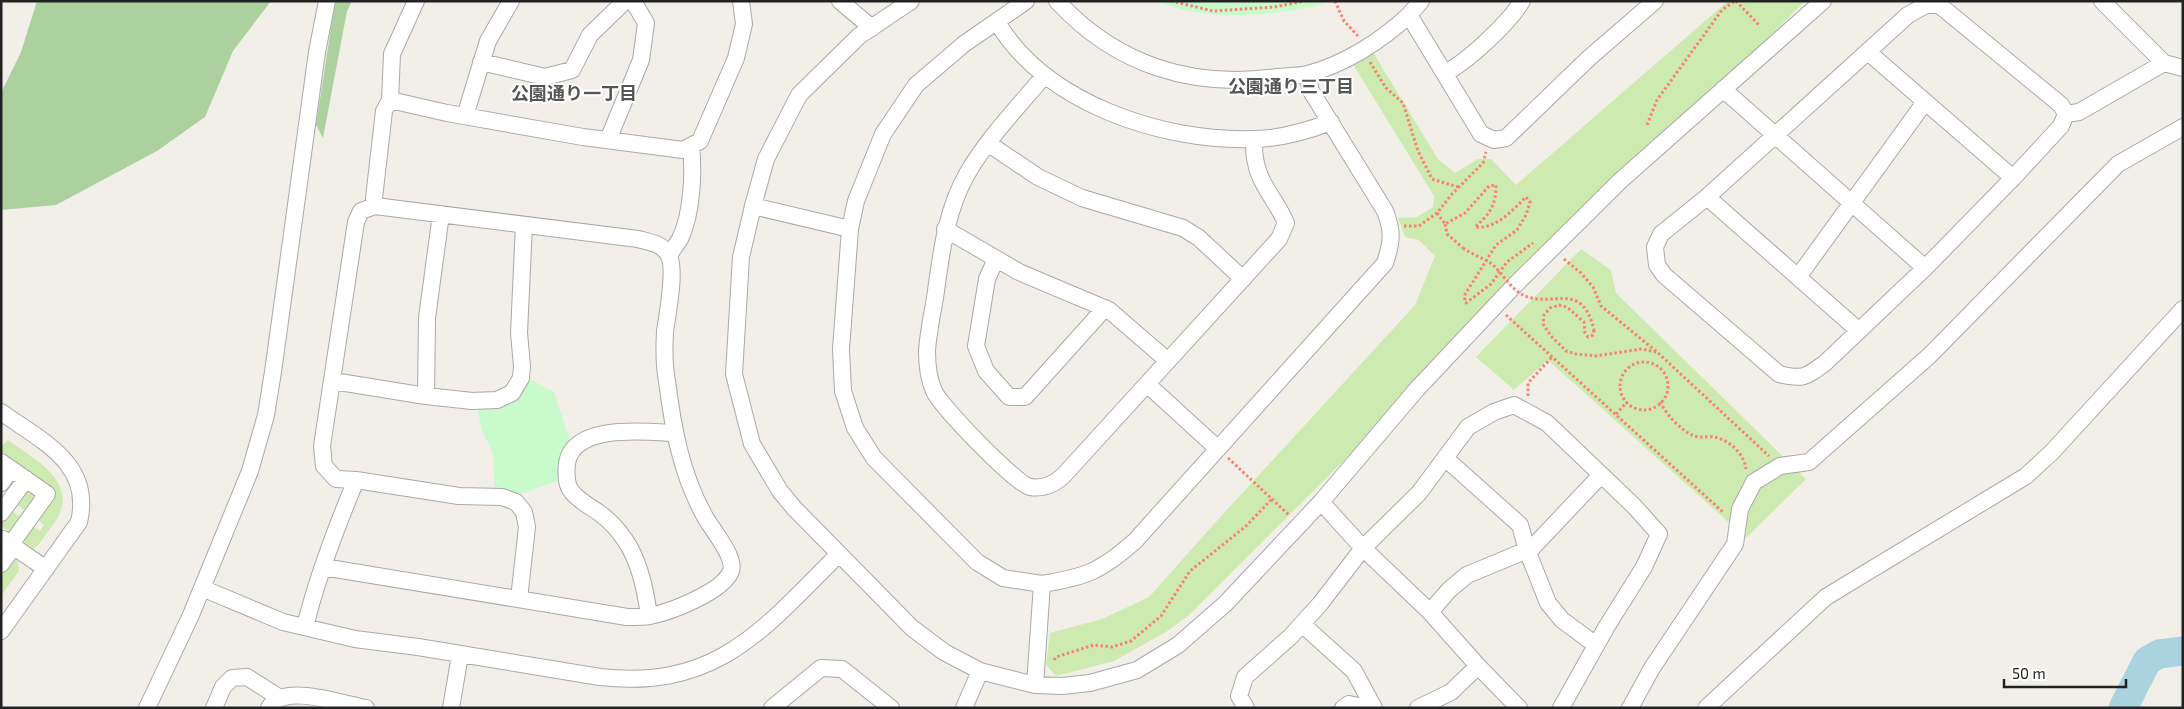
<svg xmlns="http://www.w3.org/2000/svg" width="2184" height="709" font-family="'Exo 2','Noto Sans JP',sans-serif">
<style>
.grass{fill:#cdebb0}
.forest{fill:#add19e}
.park{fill:#c8facc}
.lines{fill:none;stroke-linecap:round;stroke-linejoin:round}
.river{stroke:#aad3df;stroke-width:29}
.minor-casing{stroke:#a9a9a9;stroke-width:18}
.path{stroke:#fa8072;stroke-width:3;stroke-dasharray:2.5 2.5;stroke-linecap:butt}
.minor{stroke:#fff;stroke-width:16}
.path-bridge{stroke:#fa8072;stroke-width:3;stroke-dasharray:2.5 2.5;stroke-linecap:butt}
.labels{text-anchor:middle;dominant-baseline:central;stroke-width:4;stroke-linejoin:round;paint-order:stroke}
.neighbourhood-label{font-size:18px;font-weight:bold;fill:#555;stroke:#fff}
</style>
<rect width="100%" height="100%" fill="#f2efe9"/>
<path class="grass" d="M1728 1H1805L1189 615 1166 632 1114 661 1056 676 1046 665 1050 633 1102 619 1149 597 1214 524 1415 305 1435 256 1419 240 1405 237 1398 218 1417 217 1433 207 1434 196 1351 61 1371 49 1438 159 1455 173 1478 159H1491L1516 185Z
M1581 249 1611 270 1616 293 1806 479 1746 538 1548 360 1514 390 1476 357Z
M8 440C37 461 83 484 53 525 47 532 41 543 34 549L22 541 31 525 40 531 44 525 36 518 54 492V489L2 452 1 447Z
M25 488 35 495 36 499 13 531H8L1 526V522L10 510 19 516 24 510 15 503Z
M12 558 18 561 19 571 1 596V570Z"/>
<path class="forest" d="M37 1H271L233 51 205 117 157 151 56 205 1 210V93L21 52Z
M352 1 347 11 323 138 316 125 335 2Z"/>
<path class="park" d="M1156 1H1328C1318 7 1306 8 1294 10 1249 17 1200 19 1156 1Z
M528 378 554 392 570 441 564 453 562 479 518 495 495 491 493 453 482 431 477 406 504 402 522 394Z"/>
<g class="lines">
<path class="river" d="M2123 708 2147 661 2159 654 2183 651"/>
<defs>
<path id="minor" d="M416 1 392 54 390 100 447 113 583 137 683 150 700 141 736 58 744 24 741 1
M840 1 872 28
M911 1 859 36 799 95 766 159 753 206 741 257 734 374 752 444 780 491 794 508 912 628 944 652 980 671 1035 685 1062 686 1090 683 1137 670 1178 645 1225 604 1321 502 1417 389 1513 287 1620 181 1823 1
M1057 1C1116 65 1192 89 1277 77 1287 76 1298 76 1308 74 1345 64 1381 41 1409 15
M1421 1 1409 15 1481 134 1494 140 1506 138 1589 58 1655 1
M2102 1 2164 63 2183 68
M1926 5H1939L1949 13 2061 105 2066 114 2061 126 2013 178 1925 268 1825 363C1806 377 1803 380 1779 374L1664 275 1657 265 1655 247 1661 234 1707 197 1908 15Z
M997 22C1045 103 1162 142 1253 139 1278 139 1307 131 1331 122
M1868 52 2013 178
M481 62 545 77 572 70 590 35 625 1
M1445 73C1467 62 1509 23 1522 1
M1044 76C1018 107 987 139 967 174 945 213 941 256 935 298 932 315 928 334 927 351 927 365 928 378 934 391 941 407 1016 484 1030 487 1044 489 1055 484 1064 475L1279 239 1286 223C1278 203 1260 185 1256 163 1254 156 1254 147 1254 139
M1723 89 1925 268
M2066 114 2079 112 2164 63
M465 116 488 41 511 1
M608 140 641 60 646 23 633 1
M989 144 1038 177 1082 198 1183 228 1199 238 1243 279
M1707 197 1858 330
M375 206 374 198 384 111 390 100
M753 206 850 229 856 201 883 134 916 85 964 44 1026 1
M850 229 841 349 843 391 855 428 874 458 977 562 1003 578 1042 584
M945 229 1019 272 1109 310 1168 361
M669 255C672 250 677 244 680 239 692 214 694 173 691 146
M996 259 987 279 976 346 986 371 1009 397H1025L1105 308
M1798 277 1925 102
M333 381 426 396 472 401 497 400 512 393 521 378 522 366 519 333 524 225
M1147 384 1218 449
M426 396 427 318 441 214
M1 412C41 441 93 463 79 522L1 631
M1445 458 1520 525 1527 550 1548 603 1562 620 1596 645
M1 462 47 494 11 544
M1 483 11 469
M1321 502 1363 548 1430 612 1478 666 1519 708
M1 513 26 479
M3 539 46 569
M1 564 14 546
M323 567 627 617C634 617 643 617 650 616 670 612 723 592 731 571 736 556 711 529 704 515 681 473 673 428 667 381 664 365 664 349 665 332 667 315 677 268 668 254 661 243 649 242 638 239L375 206 361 211 356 222 322 446 324 466 336 479 356 480
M202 588 283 622 355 639 418 647 600 677C718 690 763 629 839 554
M1430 612 1449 590 1467 575 1532 548 1601 475
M649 616C646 593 639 560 625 540 619 531 611 522 602 515 592 507 581 503 572 492 566 486 566 472 567 463 574 423 646 432 675 433
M1302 624 1354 671 1374 708
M305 627C317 577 336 528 356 480L459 496 502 497 516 502 524 512 527 527 519 599
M1035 685 1042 584C1086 577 1101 571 1135 541L1385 263C1392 242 1393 231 1385 211L1311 91 1307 74
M147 708 191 615 250 471 266 415 273 372 317 52 327 1
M214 708 223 687 232 678 247 677 280 698
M269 708C282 682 343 704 366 708
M451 708 460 655
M772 708 821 668 842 669 891 708
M964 708 980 671
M1246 708 1239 696 1245 677 1290 637 1320 604 1363 548 1419 493 1468 427 1494 412 1514 405 1547 423 1634 506 1659 534 1644 567 1607 626 1561 708
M1343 708 1349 704 1366 708
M1418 708 1451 692 1478 666
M1630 708 1652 668 1735 544 1740 509 1754 482 1780 466 1809 462 1929 356 2118 164 2183 127
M1706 708 1826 597 2026 476 2052 452 2183 309"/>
</defs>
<use href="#minor" class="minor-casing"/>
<path class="path" d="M1171 1 1213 11 1275 7 1304 1
M1335 1 1344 21 1358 36
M1736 1 1760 26
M1370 62 1386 88 1403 103 1418 151 1432 179 1458 187
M1647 125 1657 100 1722 10 1735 1
M1437 213 1445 224 1465 213 1489 186 1496 185C1496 205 1490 214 1475 227 1495 230 1513 210 1526 197L1530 202 1526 215 1517 230 1496 245 1464 296 1466 303 1491 284 1507 262 1533 243
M1445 224 1447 234 1463 248
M1404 226H1419L1437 213 1452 194 1483 163 1486 152
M1564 259 1581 273 1593 287 1601 306 1657 352 1769 456
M1506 315 1724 513
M1594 330 1593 335 1588 337 1585 333 1584 322 1567 307 1559 305 1550 308 1544 315 1543 324 1551 336 1566 351 1576 354 1596 356 1641 349 1656 352
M1620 386a24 24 0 1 1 48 0a24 24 0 1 1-48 0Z
M1528 396V383L1553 356
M1660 402C1667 415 1680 430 1694 436 1700 438 1707 436 1714 437 1729 440 1744 453 1746 469
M1616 414 1627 402
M1228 458 1289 515
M1054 660 1056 657 1094 645 1112 647 1131 641 1161 616 1190 571 1245 527 1272 499"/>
<use href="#minor" class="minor"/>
<path class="path-bridge" d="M1463 248C1472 255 1485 258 1493 265 1503 274 1511 289 1523 295 1552 309 1582 279 1594 330"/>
</g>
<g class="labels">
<g class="neighbourhood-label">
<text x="1291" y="86">公園通り三丁目</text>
<text x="574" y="93">公園通り一丁目</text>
</g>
</g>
<rect width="2184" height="709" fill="none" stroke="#222222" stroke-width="5"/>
<path d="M2004 679v8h122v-8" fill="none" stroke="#222222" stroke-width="2.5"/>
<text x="2012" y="679" font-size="15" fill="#222222" stroke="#ffffff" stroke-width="4" paint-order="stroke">50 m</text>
</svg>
